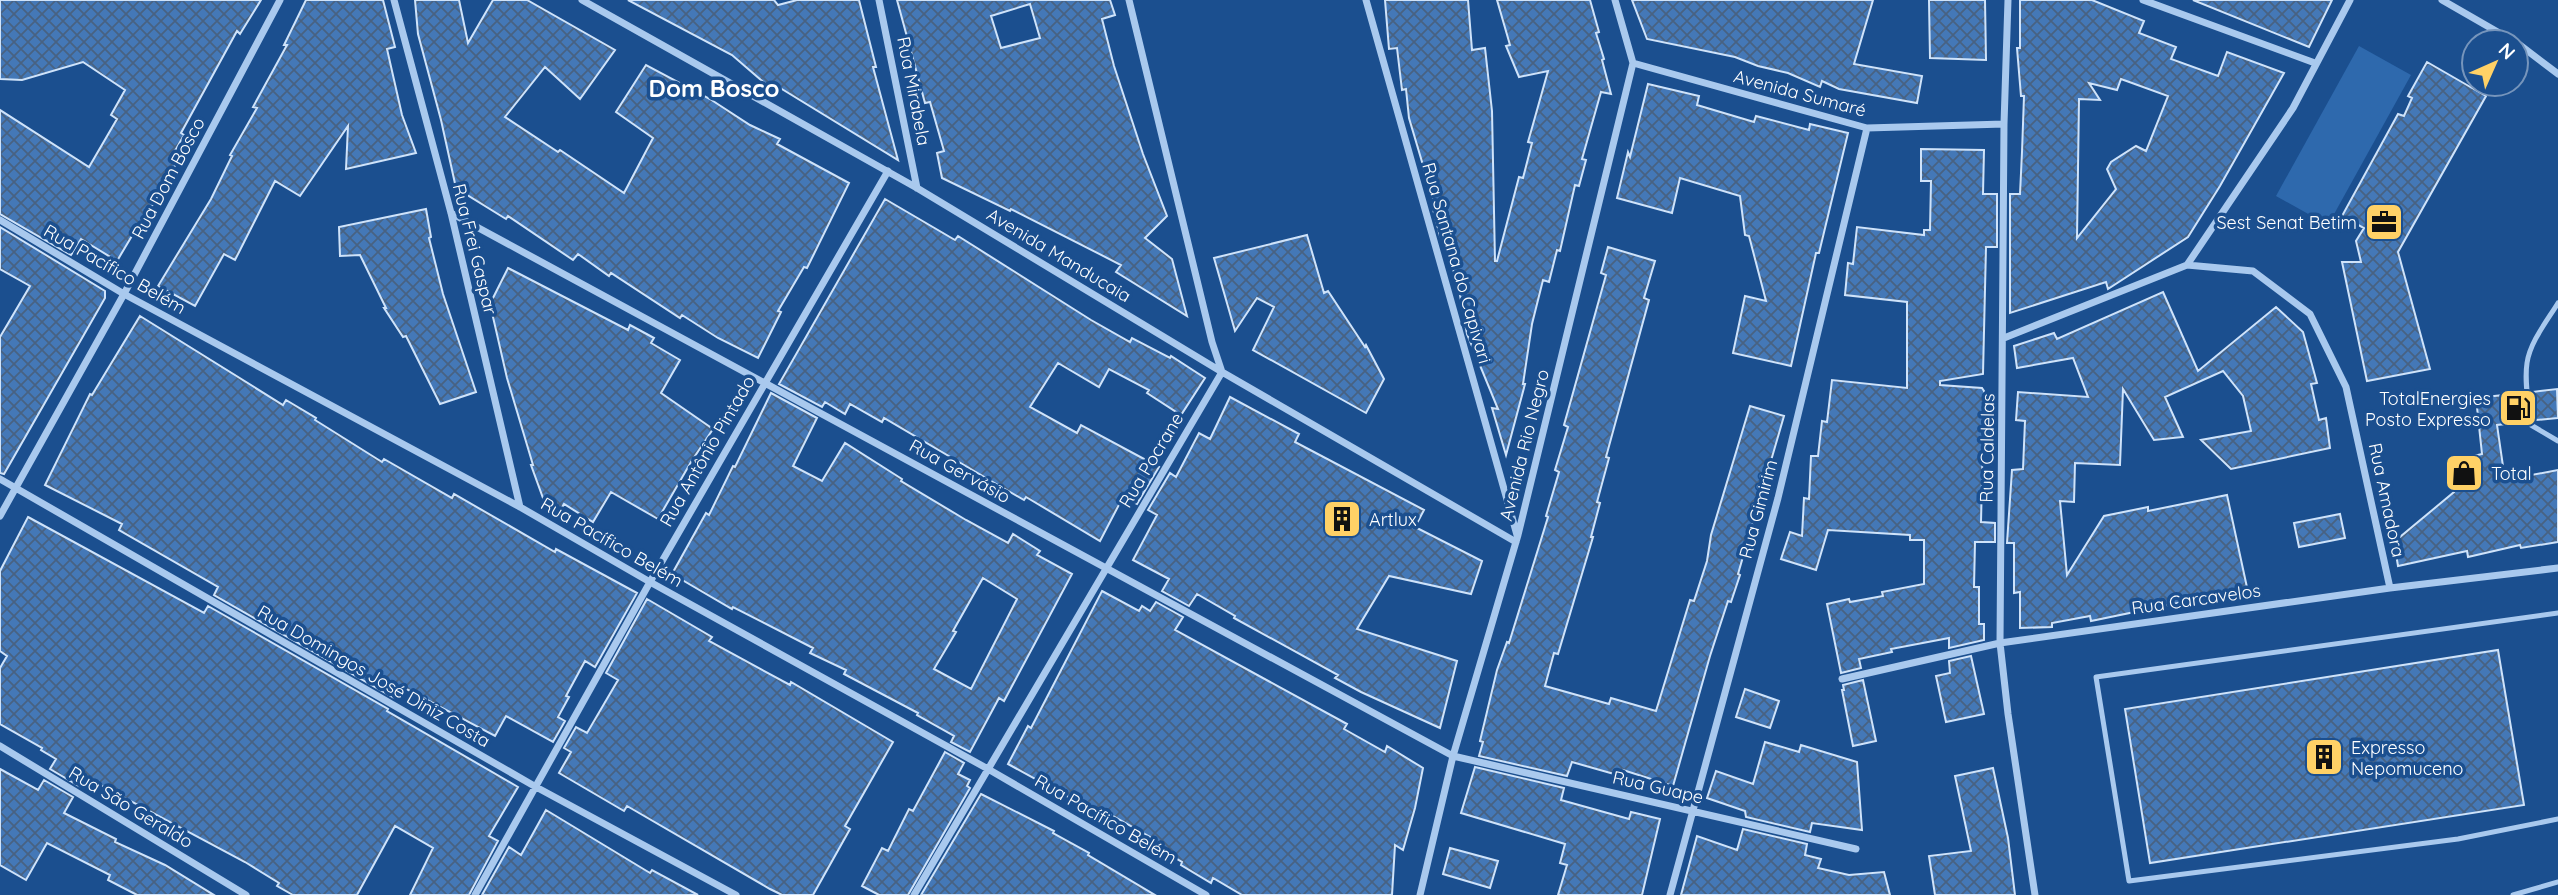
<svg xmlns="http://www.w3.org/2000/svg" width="2558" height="895" font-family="Quicksand,sans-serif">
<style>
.green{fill:#2e69ad}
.building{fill:url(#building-cross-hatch);stroke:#cfe3fa;stroke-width:2;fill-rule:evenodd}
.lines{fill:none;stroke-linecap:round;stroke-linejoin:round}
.lane{stroke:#a9c9ee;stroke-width:5}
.street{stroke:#a9c9ee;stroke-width:7}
.labels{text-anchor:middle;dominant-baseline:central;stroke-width:7;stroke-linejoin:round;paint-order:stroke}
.street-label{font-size:18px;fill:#fff;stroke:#1b4f8f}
.poi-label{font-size:18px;fill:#fff;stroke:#1b4f8f;text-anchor:start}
.district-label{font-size:24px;font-weight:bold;fill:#fff;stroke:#1b4f8f}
</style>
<defs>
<pattern id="building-cross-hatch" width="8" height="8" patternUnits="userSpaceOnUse" patternTransform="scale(1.75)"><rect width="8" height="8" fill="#4478b7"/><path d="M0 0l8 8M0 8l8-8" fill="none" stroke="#486282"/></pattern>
</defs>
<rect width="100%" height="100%" fill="#1b4f8f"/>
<path class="green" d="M2359 46 2411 75 2328 225 2276 196Z"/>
<path class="building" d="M0 0H261L240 34 237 31 181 133 184 135 171 158 177 162 147 215 145 214 117 261 81 239 71 255 0 214V110L89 167 117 119 111 115 125 90 83 62 22 80 0 79Z
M306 0H383L395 47 387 49 402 115 416 153 346 169 348 126 300 196 275 181 235 260 224 254 195 306 158 286 211 199 232 156 230 155 257 108 253 107 287 45H284Z
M415 0H459L468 43 493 0H527L615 50 580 99 545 67 505 117 558 152 560 150 624 193 653 138 616 112 646 65 710 99 750 125 780 139 777 144 849 183 807 268 804 267 778 311 781 312 758 358 718 338 682 315 680 318 611 273 609 276 578 254 573 260 508 216 506 219 456 188 441 120 418 34Z
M628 0H774L778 5 797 0H859L876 67H873L898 160 772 83 769 87 732 55Z
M897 0H1110L1115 15 1102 19 1114 66 1143 154 1167 216 1145 238 1172 259 1187 316 1116 272 1121 265 1011 209 1010 211 942 178 937 153 944 151 930 102 925 103ZM1030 4 1040 38 1001 48 991 16Z
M1385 0H1468L1472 50 1485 48 1492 111 1495 261H1497L1519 177 1523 178 1532 143 1528 142 1548 71 1519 77 1506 46 1510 45 1497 0H1590L1599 32 1596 33 1604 59 1602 60 1611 94 1601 92 1582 159 1586 160 1579 186 1575 185 1560 251 1557 250 1549 282 1543 280 1532 324 1523 384H1525L1506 455 1492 408 1498 409 1467 334 1460 295 1444 235 1440 236 1433 209H1436L1409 118 1406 89 1402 90 1397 48 1389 49Z
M1632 0H1873L1854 64 1922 76 1917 103 1839 89 1822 81 1820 87 1788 73 1758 66 1735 57 1647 39Z
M1929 0H1985L1986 60 1930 58Z
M2020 0H2092L2144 21 2139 33 2176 47 2171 59 2218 76 2227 52 2284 73 2220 186 2188 237 2108 289 2106 282 2010 313V194H2020L2022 152 2024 96H2021L2017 48H2020ZM2121 79 2168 96 2146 151 2136 146 2111 162 2107 169 2116 189 2077 238 2079 99 2100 100 2089 83 2117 90Z
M2193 0H2332L2309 47Z
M2427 62 2486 96 2398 252 2430 369 2367 381 2342 262H2361L2356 241 2364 228 2342 216 2398 114 2404 116 2412 98 2408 96Z
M1648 84 1699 96 1697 105 1754 122 1756 116 1809 130 1810 124 1848 133 1819 253H1816L1791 366 1733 353 1745 296 1766 301 1749 236 1745 235 1740 196 1680 178 1672 213 1617 198 1628 152 1630 157Z
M1921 149 1984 150 1983 194H1997V247H1986L1983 374 1940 381V385L1982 388 1984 391 1981 522 1995 523V542H1975L1974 587H1979V624H1984V640L1949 648V638L1891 649 1892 652 1859 659 1861 668 1841 673 1827 604 1849 599 1850 602 1883 596 1882 592 1924 584V540H1910V535L1828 530 1816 570 1781 559 1790 532 1802 536 1804 498 1809 499 1811 456H1818L1822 421 1827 422 1832 380 1907 388V302L1845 295 1848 263 1853 264 1857 227 1924 235V230H1930L1931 181H1921Z
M885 199 955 240 958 236 1091 320 1130 342 1132 338 1170 358 1171 356 1205 378 1181 415 1147 393 1149 390 1109 369 1099 387 1058 363 1030 407 1077 433 1081 425 1159 467 1137 504 1123 497 1100 541 1026 497 1024 500 998 485 884 418 882 422 850 404 845 414 825 402 822 407 779 384Z
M426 209 431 237 429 238 443 294 476 392 440 404 406 336 403 337 384 308H386L360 255 340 256 339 227Z
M0 227 105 291V298L4 474 0 473V337L30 286 0 269Z
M1307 235 1324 293 1328 291 1365 347 1366 345 1384 379 1366 413 1253 350 1274 307 1257 298 1235 331 1214 258Z
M1608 247 1655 261 1644 298 1649 300 1606 457 1609 458 1597 502 1600 503 1591 537H1593L1558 654 1554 653 1545 686 1609 704 1611 698 1656 711 1690 600 1694 601 1707 561 1711 535 1750 406 1784 416 1738 574 1740 575 1731 602 1728 601 1710 656 1673 786 1623 770 1621 776 1572 762 1567 776 1479 756 1483 742 1480 741 1497 670 1507 642 1509 643 1548 517 1546 516 1559 472 1555 470 1568 427 1564 425 1606 275 1601 273Z
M508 268 628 330 630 325 654 338 651 343 680 360 661 393 713 429 691 462 658 519 611 492 593 522 564 504 561 509 543 498 531 465H533L507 378 490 304Z
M2163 292 2198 371 2276 307 2303 332 2317 383 2311 384 2319 420 2326 418 2330 448 2231 469 2201 440 2251 431 2243 396 2223 371 2165 397 2183 437 2154 440 2123 389 2120 465 2075 463 2074 502 2060 501 2067 575 2104 516 2148 507V511L2227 495 2248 592 2179 606 2178 603 2091 621 2090 616 2052 623V627L2020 628V592L2014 593V543H2007L2012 470 2023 469 2025 421 2016 420 2018 392 2088 397 2073 358 2017 368 2014 346 2054 333 2057 339Z
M140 316 283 405 286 400 316 418 315 420 382 462 384 459 452 498 454 494 555 552 556 549 637 593 595 667 585 661 566 696 569 697 558 717 565 721 553 742 506 716 495 736 401 686 394 698 214 595 218 587 119 530 122 524 45 485 90 394 92 395Z
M2557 389 2558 418 2536 420 2532 392Z
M771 393 817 418 793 466 822 481 845 443 902 479 901 481 966 520 1008 543 1013 534 1040 551 1037 555 1072 574 1004 701 999 698 970 752 951 742 954 736 917 715 918 713 844 674 846 670 810 653 813 648 733 607 732 609 672 574 706 513 709 515 733 466 735 467ZM983 578 1017 599 971 689 934 669 956 632 953 631Z
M2522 393 2525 422 2497 425 2505 480 2558 470V542L2521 548 2520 545 2468 557 2467 551 2398 566 2394 542 2454 492 2449 462 2482 454 2476 398Z
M1230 397 1299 434 1295 442 1424 510 1415 527 1482 561 1471 594 1389 576 1357 629 1457 661 1440 728 1361 692 1335 678 1338 675 1234 618 1235 616 1197 594 1189 606 1162 591 1169 579 1133 560 1157 515 1148 510 1170 473 1176 477 1199 433 1210 439Z
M2340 514 2345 538 2299 547 2294 523Z
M28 517 204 613 208 606 388 709 387 711 518 787 489 836 498 841 469 895H410L433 848 395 826 357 895H293L277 886 279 883 245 862 84 776 79 786 50 769 56 759 41 750 42 748 0 724V668L7 656 0 651V571Z
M1102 591 1139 611 1142 606 1150 611 1156 602 1183 617 1175 630 1347 724 1344 729 1385 752 1387 746 1423 768 1415 808 1403 850 1395 845 1392 895H1242L1213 878 1211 883 1181 865 1182 862 1148 842 1150 837 1113 816 1110 820 1008 764 1028 726 1031 728Z
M647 599 712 637 709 641 790 685 791 682 893 742 845 826 850 829 813 895H782L770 889 627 806 624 811 559 773 571 752 564 748 576 727 587 733 618 680 606 673Z
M2498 650 2524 805 2150 863 2125 709Z
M1971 656 1984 714 1946 722 1936 676 1950 673 1949 661Z
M1863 680 1876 741 1853 746 1842 690H1844L1843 685Z
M1745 689 1779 701 1770 728 1736 717Z
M1765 742 1799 752 1801 745 1857 762 1862 830 1812 823 1810 832 1746 817 1745 811 1707 798 1716 771 1753 784Z
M945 752 964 763 958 774 970 780 967 786 970 788 908 895H879L862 886 882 848 888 851 909 809 913 811Z
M1475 767 1564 788 1561 800 1629 819 1631 812 1660 819 1642 895H1558L1567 865 1560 863 1565 844 1461 813Z
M1993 768 2008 838 2015 895H1935L1929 856 1971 851 1955 776Z
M0 769 38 790 44 780 73 797 64 813 116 839 115 842 165 865 214 895H137L108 880 110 875 47 843 26 880 0 865Z
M981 794 1054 831 1053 833 1089 853 1088 855 1155 895H921Z
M546 810 650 873 652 870 698 895H482L509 847 521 855Z
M1743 829 1807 844 1805 855 1821 859 1818 868 1849 875 1884 872 1890 895H1681L1697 836 1737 850Z
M1450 848 1498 861 1490 888 1443 874Z"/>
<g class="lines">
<path class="lane" d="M2558 303C2547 321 2530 342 2527 363 2524 383 2529 405 2531 425L2558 441
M2558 613 2096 677 2129 881 2458 839 2558 819
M2513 895 2558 882"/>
<path class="street" d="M394 0 451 213 520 507
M582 0 917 188 1222 372 1516 542
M879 0 917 188
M1366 0 1517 535
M2008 0 2004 124 2000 643 2008 714 2035 895
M2143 0 2315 63
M2442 0 2515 42
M2516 42 2558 74
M1633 63 1867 128 2004 124
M451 213 1453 756 1856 849
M0 220 124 294 520 507 650 582 988 769 1206 895
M2187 265 2253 271 2310 314 2346 387 2390 588
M2004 338 2187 265 2293 108 2350 0
M0 479 536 787 736 895
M0 516 124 294 280 0
M1842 679 2000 643 2390 588 2558 568
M0 746 246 895
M475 895 650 582 888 171
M914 895 1222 372 1212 342 1129 0
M1420 895 1453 756 1518 535 1633 63 1615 0
M1670 895 1778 498 1867 128"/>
</g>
<defs>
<symbol id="office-square" viewBox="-11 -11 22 22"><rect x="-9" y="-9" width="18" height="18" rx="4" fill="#ffd166" stroke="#1b4f8f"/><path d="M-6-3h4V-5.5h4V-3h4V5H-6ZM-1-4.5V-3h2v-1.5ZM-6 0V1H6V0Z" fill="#111"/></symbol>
<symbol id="fuel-square" viewBox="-11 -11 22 22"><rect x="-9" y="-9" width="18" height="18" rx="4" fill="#ffd166" stroke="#1b4f8f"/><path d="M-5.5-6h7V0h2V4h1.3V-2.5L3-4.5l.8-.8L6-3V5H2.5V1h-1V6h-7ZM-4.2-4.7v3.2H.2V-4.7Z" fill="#111"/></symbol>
<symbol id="shop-square" viewBox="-11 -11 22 22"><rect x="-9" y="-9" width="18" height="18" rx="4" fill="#ffd166" stroke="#1b4f8f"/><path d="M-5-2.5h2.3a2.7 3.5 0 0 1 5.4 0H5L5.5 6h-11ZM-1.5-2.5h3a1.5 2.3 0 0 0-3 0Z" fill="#111"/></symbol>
<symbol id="building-square" viewBox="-11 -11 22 22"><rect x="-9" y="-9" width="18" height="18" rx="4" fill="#ffd166" stroke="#1b4f8f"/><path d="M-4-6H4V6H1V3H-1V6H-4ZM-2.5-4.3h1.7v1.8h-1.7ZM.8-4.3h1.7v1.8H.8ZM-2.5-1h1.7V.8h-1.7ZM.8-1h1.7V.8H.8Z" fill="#111"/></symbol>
</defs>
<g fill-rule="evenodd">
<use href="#office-square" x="2362" y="200" width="44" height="44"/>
<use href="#fuel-square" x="2496" y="386" width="44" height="44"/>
<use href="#shop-square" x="2442" y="451" width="44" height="44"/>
<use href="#building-square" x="1320" y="497" width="44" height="44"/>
<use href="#building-square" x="2302" y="735" width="44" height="44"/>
</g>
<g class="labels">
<g class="street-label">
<text transform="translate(914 91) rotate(79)">Rua Mirabela</text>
<text transform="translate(1800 93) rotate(15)">Avenida Sumaré</text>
<text transform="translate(168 178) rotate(-62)">Rua Dom Bosco</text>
<text transform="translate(475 249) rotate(76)">Rua Frei Gaspar</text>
<text transform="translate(1059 255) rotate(31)">Avenida Manducaia</text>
<text transform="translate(1457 263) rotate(74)">Rua Santana do Capivari</text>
<text transform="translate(115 269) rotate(30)">Rua Pacífico Belém</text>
<text transform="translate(1524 445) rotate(-76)">Avenida Rio Negro</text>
<text transform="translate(1987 448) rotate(-89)">Rua Caldelas</text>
<text transform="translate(707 451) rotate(-60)">Rua Antônio Pintado</text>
<text transform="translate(1151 460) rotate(-59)">Rua Pocrane</text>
<text transform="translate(960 471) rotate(29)">Rua Gervásio</text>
<text transform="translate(2387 500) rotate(78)">Rua Amadora</text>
<text transform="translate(1758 509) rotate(-75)">Rua Gimirim</text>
<text transform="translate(612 542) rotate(30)">Rua Pacífico Belém</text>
<text transform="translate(2196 599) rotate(-8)">Rua Carcavelos</text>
<text transform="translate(374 676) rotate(30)">Rua Domingos José Diniz Costa</text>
<text transform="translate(1658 787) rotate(13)">Rua Guape</text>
<text transform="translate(131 807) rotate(31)">Rua São Geraldo</text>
<text transform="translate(1106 819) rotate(30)">Rua Pacífico Belém</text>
</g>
<g class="poi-label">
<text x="2357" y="222" text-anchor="end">Sest Senat Betim</text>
<text x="2491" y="398" text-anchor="end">TotalEnergies<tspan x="2491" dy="21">Posto Expresso</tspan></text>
<text x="2491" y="473">Total</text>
<text x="1369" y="519">Artlux</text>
<text x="2351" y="747">Expresso<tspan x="2351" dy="21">Nepomuceno</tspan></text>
</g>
<g class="district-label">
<text x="714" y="88">Dom Bosco</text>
</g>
</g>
<g transform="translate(2495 63) rotate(45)"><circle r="33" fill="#1b4f8f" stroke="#7695bc" stroke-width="2"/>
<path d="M0-5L12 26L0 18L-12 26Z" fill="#ffd166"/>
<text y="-10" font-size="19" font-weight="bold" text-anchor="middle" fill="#ffffff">N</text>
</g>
</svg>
